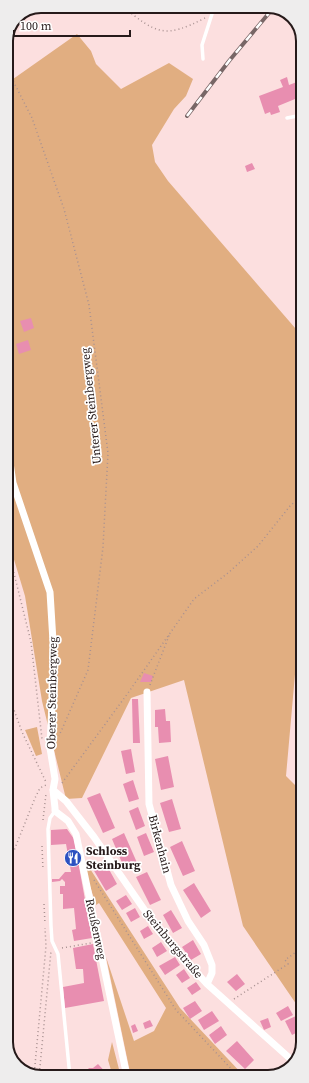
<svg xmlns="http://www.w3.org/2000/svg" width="309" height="1083" font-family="'Source Serif 4',serif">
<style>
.green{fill:#e1ae81}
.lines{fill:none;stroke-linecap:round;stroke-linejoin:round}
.stream{stroke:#c67fba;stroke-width:2.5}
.building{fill:#e88eb0}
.path{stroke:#a89191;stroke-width:1.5;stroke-dasharray:1 3;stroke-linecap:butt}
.lane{stroke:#fff;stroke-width:3.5}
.street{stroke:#fff;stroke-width:7}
.rail-casing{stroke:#786666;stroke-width:4}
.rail{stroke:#fff;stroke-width:2.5;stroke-dasharray:8;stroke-linecap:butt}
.labels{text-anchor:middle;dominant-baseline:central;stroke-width:3.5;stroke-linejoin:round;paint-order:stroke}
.street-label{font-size:12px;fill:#261a1a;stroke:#fff}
.poi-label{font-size:12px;font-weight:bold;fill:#261a1a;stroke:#fff;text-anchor:start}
.rim{fill:none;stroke:#261a1a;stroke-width:2}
</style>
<rect width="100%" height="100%" fill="#fcdfdf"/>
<path class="green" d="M77 34 91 51 96 64 121 89 169 63 193 79 186 96 174 109 152 145 155 162 168 181 302 336 303 584 286 776 303 793V1014L243 926 184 680 131 698 82 798 66 799 42 701 25 596 6 533V84Z
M37 727 42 754 36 756 25 730Z
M85 861 180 1008 244 1076 131 1077 106 957 134 1041 154 1031 166 1008 99 903 96 905 84 867Z
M112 1042 121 1077H113L108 1060Z"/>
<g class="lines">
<path class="stream" d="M303 682 301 691 303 720"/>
</g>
<path class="building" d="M287 77 289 85 302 80V107L298 109 295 99 278 106 280 112 271 115 270 112 265 114 259 96 283 87 280 80Z
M252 163 255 169 247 172 245 166Z
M31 318 34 328 24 332 20 321Z
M28 340 31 350 19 354 16 344Z
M144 673 153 676 151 682H140Z
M132 699H138L140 743H133Z
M165 709 166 721H170L171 742 159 743 158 727H155V710Z
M131 749 135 772 126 774 121 751Z
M168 756 174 787 161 790 155 759Z
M133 780 139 799 129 802 123 784Z
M100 793 115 828 103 833 87 798Z
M172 799 181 829 169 832 160 803Z
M138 807 145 826 136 830 129 811Z
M67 829 74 839 92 938 74 941 72 930 76 929 74 908 63 909V894H60V886H65V882L62 879 60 881 52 882V879H59L65 872H71L66 844 51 845V830Z
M124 833 138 865 125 870 112 839Z
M146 833 154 852 144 856 137 837Z
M182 841 195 871 183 876 170 847Z
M105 862 117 884 106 891 93 869Z
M147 872 161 900 150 905 136 877Z
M194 883 211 911 201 918 183 890Z
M126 895 132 904 122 910 116 901Z
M135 908 140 917 131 922 126 913Z
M171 910 182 928 173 933 163 915Z
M148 926 153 934 144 939 140 931Z
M193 940 201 954 191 960 182 947Z
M161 942 167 951 157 957 152 948Z
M93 944 104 1001 65 1008 63 987 84 983 83 969H76L73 948Z
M175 957 180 965 165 975 159 966Z
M184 969 190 978 182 983 176 975Z
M237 974 245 984 236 991 227 982Z
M196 982 201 989 192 995 187 988Z
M195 1001 202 1011 190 1019 183 1008Z
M288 1006 293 1015 281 1021 276 1013Z
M212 1011 219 1021 204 1030 198 1020Z
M296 1016 302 1030 292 1035 285 1021Z
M268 1018 271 1027 264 1030 260 1021Z
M150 1020 153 1026 145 1029 143 1023Z
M135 1024 138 1031 133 1033 131 1026Z
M221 1026 227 1035 215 1044 209 1035Z
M237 1041 254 1060 245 1069 226 1051Z
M303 1042 302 1045 299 1052 296 1046Z
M98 1064 110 1077H94L88 1074 85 1076 84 1073 89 1068H93Z"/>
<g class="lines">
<path class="path" d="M122 6C157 34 164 39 205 18
M217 11 226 6
M6 67 32 118 64 209 89 305 108 453 103 547 88 670 59 736
M6 541 31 642 42 739
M150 685 170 633
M6 688 22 732 46 782
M299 771 303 775
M62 783 128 693 194 599 228 573 258 546 290 506 303 494
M7 796C10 817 15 835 7 855
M43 820 46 794
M42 846 43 870
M7 868 35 798 40 788 46 785
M94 880 176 1010 238 1076
M7 886 8 900 7 927
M44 904 45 924
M62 948 91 943
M234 999 288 964 285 960 303 947
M34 1076 46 946 45 928
M39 1077 51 951"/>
<path class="lane" d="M203 59 202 45 212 14
M287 118 302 115
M55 811 50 818 48 829 51 926 52 941 58 954 70 1077"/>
<path class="street" d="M6 435 13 483 50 592 54 658 50 748 55 779 53 790 55 808V811L68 821 76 834 127 1077
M147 692 149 804 171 885 188 921 204 945 212 965V973L207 984
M53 790 66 801 94 837 159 931 207 984 295 1063"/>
<defs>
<path id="rail" d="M187 116 229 61 274 7"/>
</defs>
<use href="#rail" class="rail-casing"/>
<use href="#rail" class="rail"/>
</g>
<defs>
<symbol id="restaurant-disc" viewBox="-11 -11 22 22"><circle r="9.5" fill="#2c51c1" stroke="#fff"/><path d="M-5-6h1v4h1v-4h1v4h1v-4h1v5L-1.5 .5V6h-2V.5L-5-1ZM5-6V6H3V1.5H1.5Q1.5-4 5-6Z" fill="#fff"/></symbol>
</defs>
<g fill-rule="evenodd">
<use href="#restaurant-disc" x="63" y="848" width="20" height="20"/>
</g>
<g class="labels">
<g class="street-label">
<text transform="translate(91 406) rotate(-96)">Unterer Steinbergweg</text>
<text transform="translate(52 693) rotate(-89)">Oberer Steinbergweg</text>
<text transform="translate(160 844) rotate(75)">Birkenhain</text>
<text transform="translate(96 929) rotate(78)">Reußenweg</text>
<text transform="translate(173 944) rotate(50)">Steinburgstraße</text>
</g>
<g class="poi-label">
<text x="86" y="851">Schloss<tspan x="86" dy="14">Steinburg</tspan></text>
</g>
</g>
<path d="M0 0H309V1083H0ZM41 13H268A28 28 0 0 1 296 41V1042A28 28 0 0 1 268 1070H41A28 28 0 0 1 13 1042V41A28 28 0 0 1 41 13Z" fill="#eeeded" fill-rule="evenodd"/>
<path class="rim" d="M41 13H268A28 28 0 0 1 296 41V1042A28 28 0 0 1 268 1070H41A28 28 0 0 1 13 1042V41A28 28 0 0 1 41 13Z"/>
<path d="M14 30v6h116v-6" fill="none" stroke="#261a1a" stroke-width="2"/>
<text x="20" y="30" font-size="12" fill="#261a1a" stroke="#ffffff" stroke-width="3" paint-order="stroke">100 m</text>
</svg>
